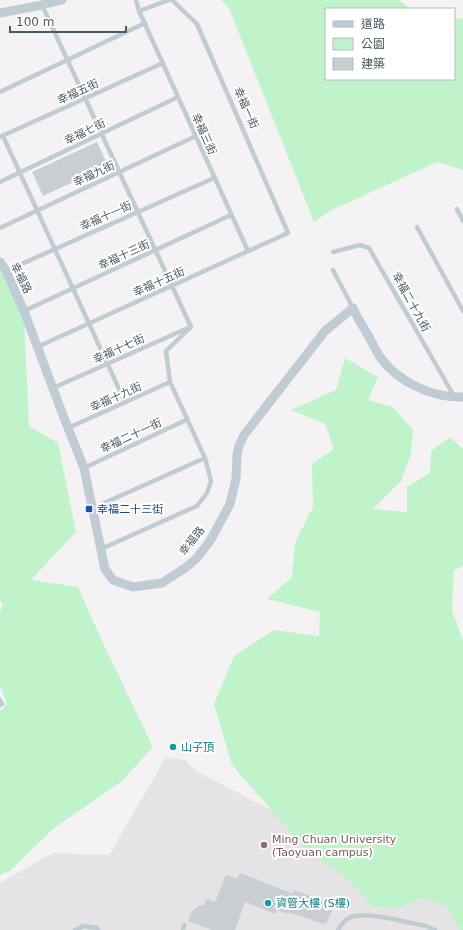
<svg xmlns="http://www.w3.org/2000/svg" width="463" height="930" font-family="'DejaVu Sans','Noto Sans TC',sans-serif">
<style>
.education{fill:#e6e3e5}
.green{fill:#bff4cb}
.building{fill:#c9ced2}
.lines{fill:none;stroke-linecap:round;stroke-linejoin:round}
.lane{stroke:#bfccd3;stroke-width:4.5}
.street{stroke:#bfccd3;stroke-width:9}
.transit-dot{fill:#1a4fb4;stroke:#fff;stroke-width:1.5}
.culture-dot{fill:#0f9aa8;stroke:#fff;stroke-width:1.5}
.education-dot{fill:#8d6e63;stroke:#fff;stroke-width:1.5}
.labels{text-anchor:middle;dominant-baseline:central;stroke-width:4;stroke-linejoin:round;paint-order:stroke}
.street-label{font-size:11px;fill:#485a62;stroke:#fff}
.transit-label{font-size:11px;fill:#164399;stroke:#fff;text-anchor:start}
.culture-label{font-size:11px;fill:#0d838f;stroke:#fff;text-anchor:start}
.education-label{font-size:11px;fill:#785e54;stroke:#fff;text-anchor:start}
</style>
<rect width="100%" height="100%" fill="#f5f2f3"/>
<path class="education" d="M166 757 185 760 196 771 269 809 332 832 429 850 463 930H0V883L53 853 109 855Z"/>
<path class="green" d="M221 0H399L411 9H326V79H454V18L463 19V170L437 162 330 211 314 222 229 8Z
M0 268 24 319 29 426 58 443 76 532 31 580 78 587 103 643 153 747 122 781 53 829 10 871 0 875V711L7 704 0 685V612L3 604 0 601Z
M345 358 378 377 368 400 393 407 413 430 411 454 401 481 373 509 407 512V487L430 473 431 451 450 437 463 449V566L454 570 452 611 463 640V930H460L446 905 421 898 400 908 372 907 351 882 303 846 232 765 214 704 234 656 274 630 319 636 320 612 267 599 292 577 295 543 313 507 312 464 334 449 325 424 291 410 336 390Z"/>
<path class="building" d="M97 142 108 166 43 196 32 172Z
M240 873 293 894 294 890 331 903 328 910 332 911 327 922 323 924 301 916 287 912V914L277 910 276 914 245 902 235 930H212L188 921 192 911 200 905H204L207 899 215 902 226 875 237 879Z"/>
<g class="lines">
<path class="lane" d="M136 0 139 11 248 251
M42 5 191 327
M139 11 169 0
M0 92 145 23
M3 136 125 402
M0 137 163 63
M0 182 178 97
M457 209 463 221
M417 227 463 311
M0 228 196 136
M333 252 360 245 369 248 454 396
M333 270 353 308
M6 271 214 178
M24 311 231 215
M37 347 288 233 197 24 172 0
M53 388 188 328
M68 428 170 382
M84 468 186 420
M93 508 205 458
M101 549 197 506 207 493 211 481 205 458 170 382 166 351 191 327
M0 700 2 704 0 705
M75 930 84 926 97 928 98 930
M183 930 184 925
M338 930C341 925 345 919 351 917 367 911 409 923 426 926L435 930"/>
<path class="street" d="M0 13 42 5 62 0
M0 262 6 271 24 311 61 410 84 468 105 569 113 580 133 587 162 583 185 568 196 559 210 541 230 504 236 479 237 455 239 446 244 435 325 331 353 308C356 316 362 324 366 332 371 340 375 349 380 357 398 382 432 398 463 397"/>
</g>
<rect class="transit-dot" x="85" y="505" width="8" height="8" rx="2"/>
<g class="culture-dot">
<circle cx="173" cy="747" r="4"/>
<circle cx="268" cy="903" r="4"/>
</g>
<circle class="education-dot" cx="264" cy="845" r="4"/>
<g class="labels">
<g class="street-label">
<text transform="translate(78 92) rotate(-25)">幸福五街</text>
<text transform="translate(246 108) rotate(66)">幸福一街</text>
<text transform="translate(85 132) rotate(-26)">幸福七街</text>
<text transform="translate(204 134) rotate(66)">幸福三街</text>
<text transform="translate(94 174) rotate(-25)">幸福九街</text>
<text transform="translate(106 216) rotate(-24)">幸福十一街</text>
<text transform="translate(124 255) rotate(-25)">幸福十三街</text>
<text transform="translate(21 278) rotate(64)">幸福路</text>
<text transform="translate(159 282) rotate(-24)">幸福十五街</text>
<text transform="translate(411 302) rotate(61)">幸福二十九街</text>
<text transform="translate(119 349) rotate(-24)">幸福十七街</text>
<text transform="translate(116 397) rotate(-24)">幸福十九街</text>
<text transform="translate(131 436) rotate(-25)">幸福二十一街</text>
<text transform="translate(192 541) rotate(-52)">幸福路</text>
</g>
<g class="transit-label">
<text x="97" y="509">幸福二十三街</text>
</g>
<g class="culture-label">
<text x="181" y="747">山子頂</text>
<text x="276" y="903">資管大樓 (S樓)</text>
</g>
<g class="education-label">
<text x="272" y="839">Ming Chuan University<tspan x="272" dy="13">(Taoyuan campus)</tspan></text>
</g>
</g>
<rect x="325" y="8" width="130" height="72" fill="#ffffff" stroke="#b6bdc0"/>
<rect x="333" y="21" width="20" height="6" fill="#bfccd3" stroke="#b6bdc0"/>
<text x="361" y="28" font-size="12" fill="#485a62">道路</text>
<rect x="333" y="38" width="20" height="12" fill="#bff4cb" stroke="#b6bdc0"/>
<text x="361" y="48" font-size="12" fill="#485a62">公園</text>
<rect x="333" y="58" width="20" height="12" fill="#c9ced2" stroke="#b6bdc0"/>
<text x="361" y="68" font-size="12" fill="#485a62">建築</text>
<path d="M10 26v6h116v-6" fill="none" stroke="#485a62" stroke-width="2"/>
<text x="16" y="26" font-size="12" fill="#485a62" stroke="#ffffff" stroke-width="3" paint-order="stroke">100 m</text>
</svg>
